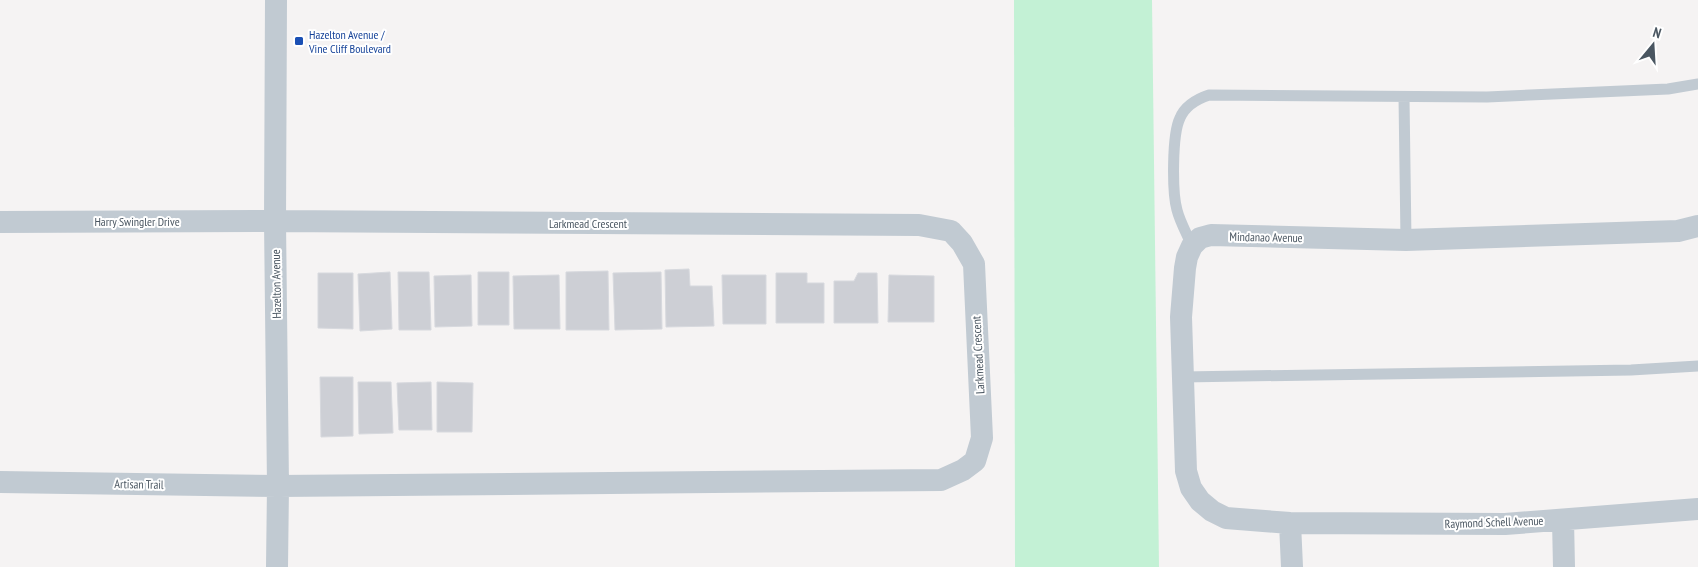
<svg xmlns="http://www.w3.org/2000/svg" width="1698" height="567" font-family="'PT Sans Narrow',sans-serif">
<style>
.green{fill:#c3f1d5}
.building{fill:#cdcfd5;stroke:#d7d9de}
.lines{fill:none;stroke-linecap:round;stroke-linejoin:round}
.lane{stroke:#c1cad2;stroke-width:11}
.street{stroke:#c1cad2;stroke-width:22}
.transit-dot{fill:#1a4fb4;stroke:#fff;stroke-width:2}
.labels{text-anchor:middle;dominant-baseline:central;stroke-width:4;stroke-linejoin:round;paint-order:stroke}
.transit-label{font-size:12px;fill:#164399;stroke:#fff;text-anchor:start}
.street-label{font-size:12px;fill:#4a5661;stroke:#fff}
</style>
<rect width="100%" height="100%" fill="#f5f3f3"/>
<path class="green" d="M1014 0H1152L1159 567H1015Z"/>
<path class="building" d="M689 269 690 286H712L714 326 666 327 665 270Z
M608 271 609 330H566V272Z
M390 272 392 329 360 331 358 274Z
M398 272H429L431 330H399Z
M478 272H509V325H478Z
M661 272 662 329 615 330 613 273Z
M318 273H353V329L318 328Z
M776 273H807V283H824V323H776Z
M858 273H877L878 323H834V281H854Z
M471 275 472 326 435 327 434 276Z
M559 275 560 329H514L513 276Z
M722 275H766V324H723Z
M889 275 934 276V322H888Z
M320 377H353V436L321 437Z
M358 382H391L393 433 359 434Z
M431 382 432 430H399L397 383Z
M437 382 473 383 472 432H437Z"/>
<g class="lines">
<path class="lane" d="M1404 97 1406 240
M1192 246C1187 234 1180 222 1177 210 1172 192 1172 134 1180 118 1185 106 1197 99 1209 95L1487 97 1668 89 1698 84
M1183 377 1631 370 1698 366"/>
<path class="street" d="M276 0 275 221 278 486 277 567
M0 222 275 221 919 225 951 231 962 243 974 264 982 438 975 461 963 470 941 480 278 486 0 482
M1698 226 1678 231 1406 240 1211 235 1200 238 1192 246 1187 257 1185 268 1181 317 1186 471 1191 488 1200 501 1212 511 1226 518 1290 523 1505 524 1698 509
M1563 520 1564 567
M1290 523 1292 567"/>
</g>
<rect class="transit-dot" x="294" y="36" width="10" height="10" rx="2.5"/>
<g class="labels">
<g class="transit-label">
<text x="309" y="34">Hazelton Avenue /<tspan x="309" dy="14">Vine Cliff Boulevard</tspan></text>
</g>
<g class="street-label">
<text x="137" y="221">Harry Swingler Drive</text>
<text x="588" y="223">Larkmead Crescent</text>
<text transform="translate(1266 237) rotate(1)">Mindanao Avenue</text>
<text transform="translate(276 284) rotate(-91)">Hazelton Avenue</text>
<text transform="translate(978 355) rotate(-93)">Larkmead Crescent</text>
<text transform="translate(139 484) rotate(1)">Artisan Trail</text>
<text transform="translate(1494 522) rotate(-2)">Raymond Schell Avenue</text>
</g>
</g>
<g transform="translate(1653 45) rotate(18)" stroke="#ffffff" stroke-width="4" paint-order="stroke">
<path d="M0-4L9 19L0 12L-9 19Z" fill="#4a5661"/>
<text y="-8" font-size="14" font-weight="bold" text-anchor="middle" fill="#4a5661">N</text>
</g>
</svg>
